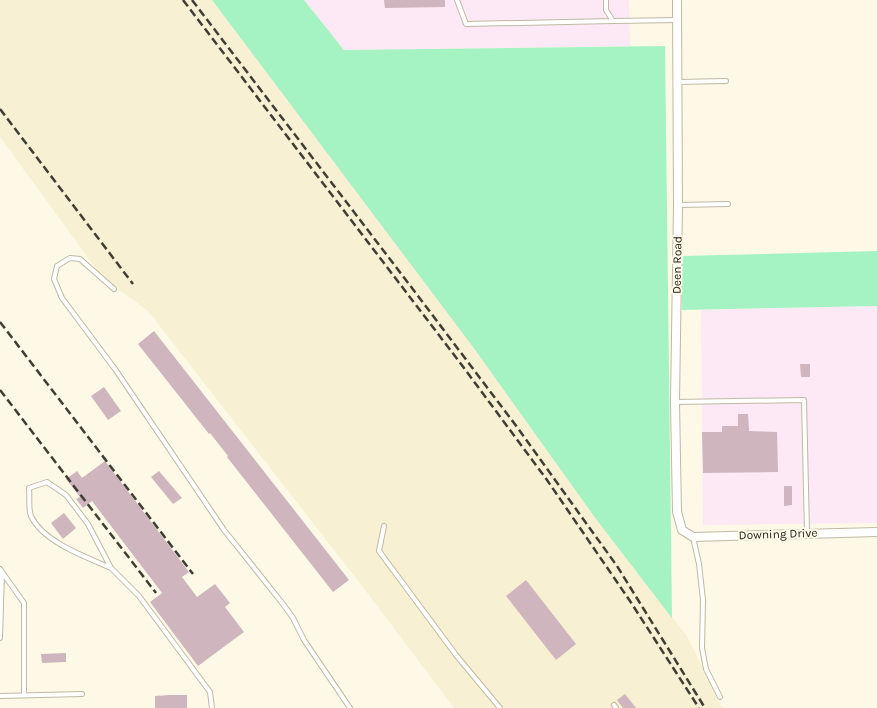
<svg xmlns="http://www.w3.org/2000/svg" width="877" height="708" font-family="Karla,sans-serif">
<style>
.built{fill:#f8f0d2}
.industrial{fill:#fde8f6}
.green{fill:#a5f2c2}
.building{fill:#ceb5be}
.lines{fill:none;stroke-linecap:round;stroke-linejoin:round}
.lane-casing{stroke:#bfb9a3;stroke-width:6}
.street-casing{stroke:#bfb9a3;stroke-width:10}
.lane{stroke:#fff;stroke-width:4}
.street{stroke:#fff;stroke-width:8}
.rail{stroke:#403e34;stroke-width:2.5;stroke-dasharray:8 4;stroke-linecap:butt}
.labels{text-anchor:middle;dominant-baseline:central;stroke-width:4;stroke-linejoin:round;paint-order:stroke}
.street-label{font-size:12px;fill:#25231b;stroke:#fef9e7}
</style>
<rect width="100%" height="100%" fill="#fef9e7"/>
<path class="built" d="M0 0H212L473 347 596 519 687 636 722 708H454L362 586 148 311 102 277 0 137Z"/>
<path class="industrial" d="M304 0H629L630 46 344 50Z
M877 306V523L703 525 701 310Z"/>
<path class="green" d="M212 0H304L344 50 665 46 672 618 596 519 473 347Z
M877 251V306L682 310V256Z"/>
<path class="building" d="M384 0H445V7L385 8Z
M154 331 349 580 333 592 227 457 228 456 210 433 209 434 138 344Z
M800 364H810V377H801Z
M104 387 121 411 108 420 91 396Z
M738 414H748L749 431 777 432 778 472 703 473 702 432H722V426H738Z
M105 461 189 572 182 577 197 597 215 584 230 603 225 607 244 632 198 666 150 602 162 593 92 501 83 508 76 499 80 497 66 479 77 471 82 478Z
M159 471 182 498 173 504 151 477Z
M784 486H792V505L784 506Z
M64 513 76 528 63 539 51 523Z
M526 580 576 644 556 660 506 596Z
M66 653V662L42 663 41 654Z
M625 694 636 708H623L617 700Z
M169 695H187V708H155V696Z"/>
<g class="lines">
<defs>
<path id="lane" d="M457 0 466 24 613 21
M606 0V10L613 21 677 20
M678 82 726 81
M678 205 728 204
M114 289 80 259 70 258 57 266 54 279 62 298 115 369 224 530 283 604 293 618 304 640 350 708
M675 402 804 400 807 533
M384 526 379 551 456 655 500 708
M693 537 699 564 703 600 702 648 706 669 720 697
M111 568C86 557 43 542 31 516 28 509 30 496 29 488L47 482 66 495 88 524 111 568 139 596 210 692 212 708
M0 569 2 572 0 638
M2 572 24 603V695
M0 696 82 694
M614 705 616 708"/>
<path id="street" d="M677 0 678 205 675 402 677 512 682 530 693 537 877 532"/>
</defs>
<use href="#lane" class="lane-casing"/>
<use href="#street" class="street-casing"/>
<use href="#lane" class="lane"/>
<use href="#street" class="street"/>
<path class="rail" d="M183 0 461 364 547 480 630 601 699 708
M192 0 412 288 517 427 617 566 705 708
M0 109 133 284
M0 322 193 574
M0 390 156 593"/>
</g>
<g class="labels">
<g class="street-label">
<text transform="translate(677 265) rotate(-89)">Deen Road</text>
<text transform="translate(778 534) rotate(-2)">Downing Drive</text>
</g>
</g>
</svg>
